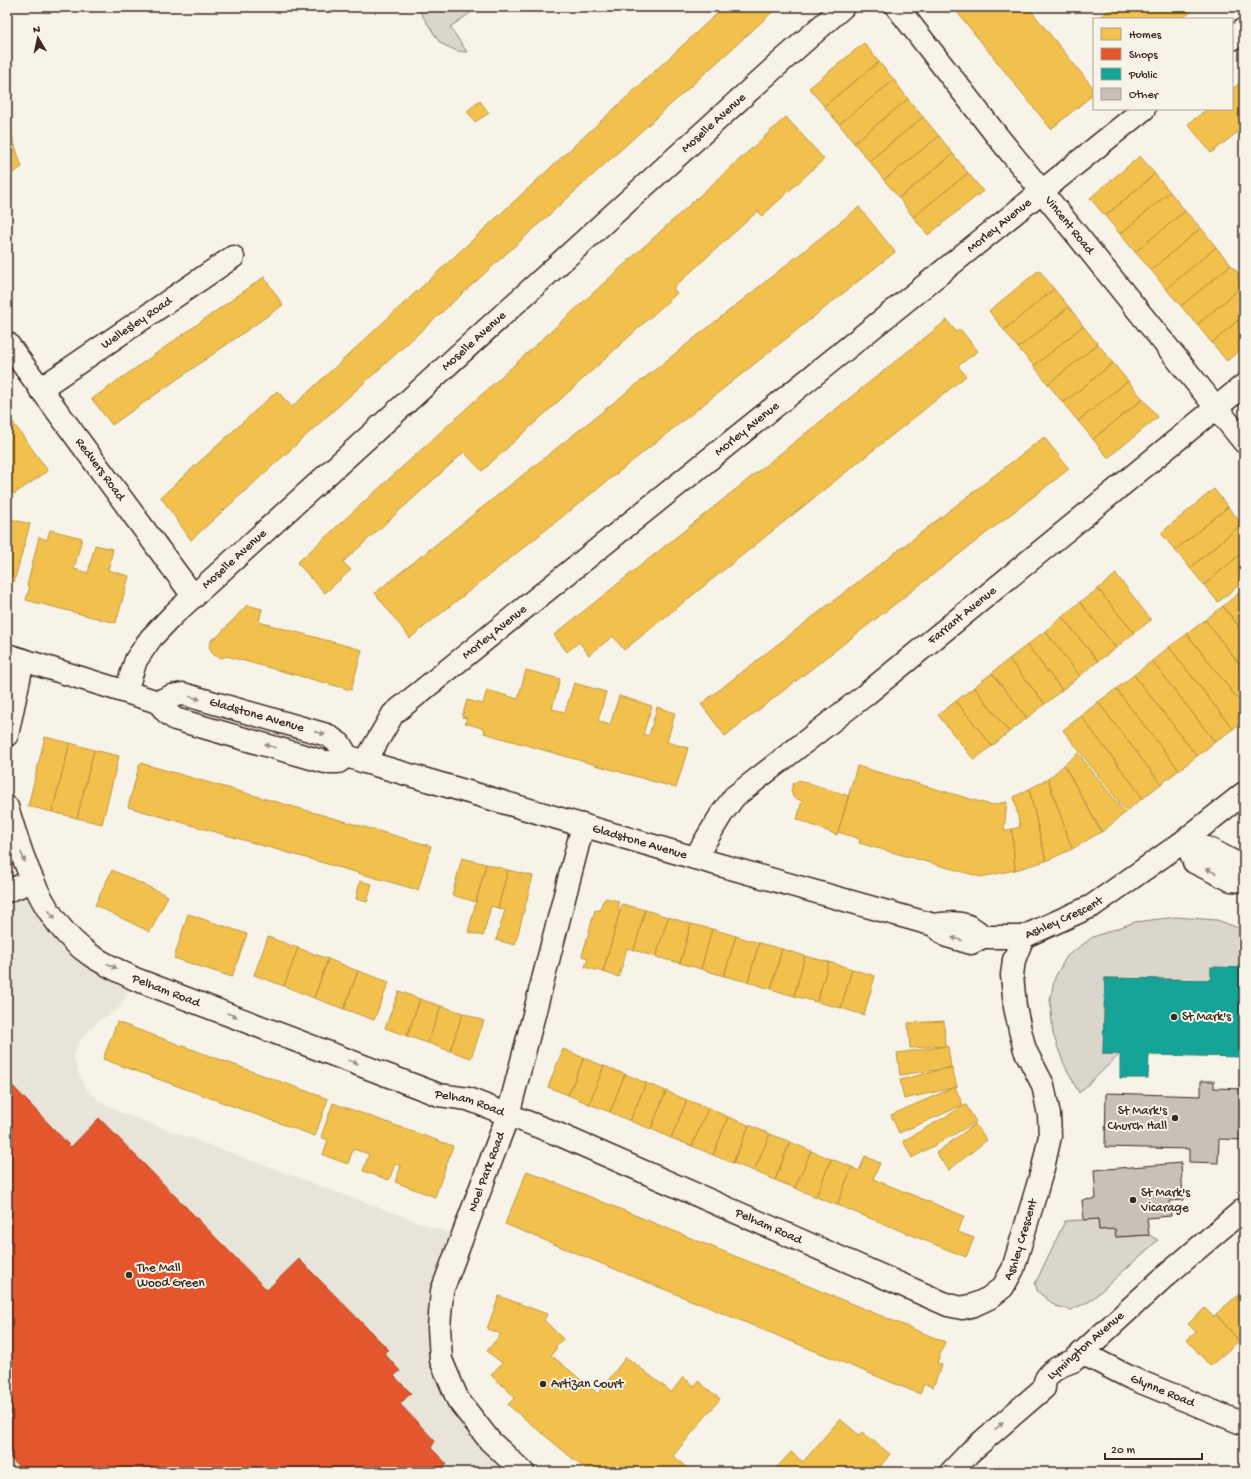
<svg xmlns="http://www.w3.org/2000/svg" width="1251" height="1479" font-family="'Gochi Hand',sans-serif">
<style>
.built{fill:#e9e4d9}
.green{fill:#dbd6cb;stroke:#8b8074}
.homes{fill:#f2c14e;stroke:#bb9440}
.shops{fill:#e4572e;stroke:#b14a29}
.public{fill:#17a398;stroke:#227f73}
.building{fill:#c8c1b6;stroke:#3b2a1e}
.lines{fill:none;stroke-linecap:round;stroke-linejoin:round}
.minor-casing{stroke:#3b2a1e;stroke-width:25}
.minor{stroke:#f7f3e8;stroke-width:22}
.oneway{fill:#998e83}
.poi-dot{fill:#3b2a1e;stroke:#f7f3e8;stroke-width:1.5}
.labels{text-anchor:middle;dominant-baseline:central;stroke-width:4;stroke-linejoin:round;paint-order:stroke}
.street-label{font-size:13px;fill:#3b2a1e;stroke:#f7f3e8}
.poi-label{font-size:13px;fill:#3b2a1e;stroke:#f7f3e8;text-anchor:start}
</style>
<rect width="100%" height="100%" fill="#f7f3e8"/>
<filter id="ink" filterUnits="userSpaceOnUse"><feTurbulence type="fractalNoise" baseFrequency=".025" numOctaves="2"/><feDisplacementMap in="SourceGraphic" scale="8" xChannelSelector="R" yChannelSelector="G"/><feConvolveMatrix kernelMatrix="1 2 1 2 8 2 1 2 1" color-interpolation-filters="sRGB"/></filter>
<g filter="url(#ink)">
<path class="built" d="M33 881 46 907 135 979 120 1007 99 1021 88 1031 78 1044 74 1057 78 1072 87 1090 101 1102 122 1113 462 1238 442 1291 441 1360 523 1472H7V891Z"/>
<path class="green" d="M417 7H479L450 27 467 52 457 51 440 43Z
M1176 917 1217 920 1244 930V968L1211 967V980L1105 978 1103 1054H1120L1079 1093 1063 1062 1053 1034 1050 1000 1055 977 1067 956 1093 937 1135 922Z
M1098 1219 1099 1230 1115 1229 1116 1237 1149 1235 1158 1240 1090 1301 1071 1310 1056 1306 1038 1292 1035 1284 1065 1221Z"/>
<path class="homes" d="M724 7H778L191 540 161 497 277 391 292 407Z
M953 7H1028L1094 89V94L1051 129Z
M1113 7H1197L1182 19H1105L1102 16Z
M864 43 879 62 824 106 809 88Z
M879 62 894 80 839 124 824 106Z
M894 80 908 99 854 143 839 124Z
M1244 80V127L1211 153 1188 124 1207 109H1232V89Z
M908 99 923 117 869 161 854 143Z
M480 101 489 113 475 122 467 111Z
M786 117 824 159 762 216 758 211 673 288 677 293 482 471 464 452 343 562 351 570 325 593 297 563Z
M923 117 939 136 884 180 869 161Z
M7 129 11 134 22 167 7 177Z
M939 136 953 154 899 198 884 180Z
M953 154 968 173 913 217 899 198Z
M1140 156 1155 174 1105 216 1090 198Z
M968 173 983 191 928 235 913 217Z
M1155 174 1170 192 1120 234 1105 216Z
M1170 192 1185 211 1135 252 1120 234Z
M859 207 895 252 410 638 375 593Z
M1185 211 1201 228 1151 270 1135 252Z
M1201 228 1216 247 1166 289 1151 270Z
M1216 247 1231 265 1181 306 1166 289Z
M1231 265 1244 280V285L1197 325 1181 306Z
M1039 270 1054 289 1004 330 989 311Z
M264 277 283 305 112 425 92 399Z
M1244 285V315L1212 343 1197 325Z
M1054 289 1069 307 1018 348 1004 330Z
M1069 307 1083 326 1034 366 1018 348Z
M1244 315V347L1227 361 1212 343Z
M947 320 956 332 960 329 978 351 958 366 966 376 624 650 613 636 589 655 579 642 567 652 554 635Z
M1083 326 1098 344 1048 384 1034 366Z
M1098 344 1113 363 1063 403 1048 384Z
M1113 363 1128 381 1078 421 1063 403Z
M1128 381 1143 399 1093 439 1078 421Z
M1143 399 1158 417 1108 458 1093 439Z
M7 414 48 471 14 494 7 483Z
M1044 437 1069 469 725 736 701 704Z
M1214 489 1228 507 1175 550 1161 533Z
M1228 507 1242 524 1190 568 1175 550Z
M7 518 30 524 14 582 11 581 7 592Z
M1242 524 1244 526V551L1204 585 1190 568Z
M50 530 82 538 74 569 88 573 95 545 113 549 108 570 129 576 116 623 26 600 30 586H27L39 537 47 540Z
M1244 551V581L1218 602 1204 585Z
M1116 574 1151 620 1134 633 1098 589Z
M1098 589 1134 633 1116 648 1080 602Z
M1240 592 1244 597V633L1223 606Z
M1080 602 1116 648 1098 661 1062 617Z
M247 605 262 609 259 622 362 650 351 690 226 656 222 658 213 655 209 647 212 639 217 637Z
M1223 606 1244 633V670L1205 620Z
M1062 617 1098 661 1080 676 1045 631Z
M1205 620 1244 670V707L1187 634Z
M1045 631 1080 676 1062 690 1027 645Z
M1187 634 1244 707V720L1233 729 1169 647Z
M1027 645 1062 690 1045 704 1009 659Z
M1169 647 1233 729 1215 742 1152 661Z
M1009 659 1045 704 1027 718 992 673Z
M1152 661 1215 742 1197 756 1134 675Z
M526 670 560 679 552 709 565 712 574 683 606 692 598 721 610 725 619 696 652 706 643 734 649 736 657 707 675 713 667 742 688 748 676 788 484 733 485 729 465 723 467 718 462 717 467 700 483 704 487 690 518 699Z
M992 673 1027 718 1009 732 974 687Z
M1134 675 1197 756 1179 770 1116 689Z
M974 687 1009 732 992 746 956 701Z
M1116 689 1179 770 1161 784 1098 702Z
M956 701 992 746 974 760 938 715Z
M1098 702 1161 784 1143 798 1081 716Z
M1081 716 1143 798 1126 811 1063 730Z
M45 737 70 743 52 812 28 806Z
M70 743 94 750 77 818 52 812Z
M94 750 119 756 102 824 77 818Z
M1078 753 1125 813 1102 832 1064 765Z
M140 763 431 846 418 890 128 807Z
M1064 765 1101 832 1072 849 1048 779Z
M857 766 991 805 1007 802 1004 831 1012 829 1015 870 981 877 859 843 860 839 838 832Z
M1048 779 1072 849 1046 861 1029 789Z
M799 780 849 796 837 835 797 819 802 801 793 797 791 790 793 784Z
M1029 789 1046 861 1015 870 1012 829 1020 827 1014 797Z
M462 858 486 864 476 902 452 895Z
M486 864 508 870 498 908 491 906 483 936 468 932Z
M112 870 168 896 150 932 95 905Z
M508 870 533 876 515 945 496 940 505 910 498 908Z
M360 881 372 884 367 902 356 899Z
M606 898 618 901 619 905 618 909 620 911 603 972 585 967 588 958 582 956 595 910 599 911 603 901Z
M622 904 645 910 634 950 627 948 619 977 603 972Z
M645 910 668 917 656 957 634 950Z
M188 914 247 934 232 977 174 958Z
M668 917 691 924 680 963 656 957Z
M691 924 712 929 701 969 680 963Z
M712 929 736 936 724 976 701 969Z
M736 936 759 943 748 982 724 976Z
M268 937 298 948 284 986 254 975Z
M759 943 782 949 771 989 748 982Z
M298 948 328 959 314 998 284 986Z
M782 949 805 956 794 996 771 989Z
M805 956 829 962 817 1002 794 996Z
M328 959 358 971 344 1009 314 998Z
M829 962 852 969 841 1008 817 1002Z
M852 969 875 976 864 1015 841 1008Z
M358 971 389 982 374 1020 344 1009Z
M399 991 420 999 407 1036 385 1028Z
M420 999 441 1006 428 1043 407 1036Z
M441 1006 463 1013 450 1051 428 1043Z
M463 1013 484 1021 471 1058 450 1051Z
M944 1021 945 1046 910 1048 908 1023Z
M117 1022 328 1099 315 1136 103 1059Z
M948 1046 951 1068 900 1075 897 1053Z
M563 1049 584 1058 568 1095 548 1087Z
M584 1058 604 1066 589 1104 568 1095Z
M604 1066 625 1074 610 1112 589 1104Z
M952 1067 957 1087 904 1099 900 1080Z
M625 1074 646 1083 630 1121 610 1112Z
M646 1083 666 1091 651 1129 630 1121Z
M955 1087 963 1105 899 1133 891 1115Z
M666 1091 687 1100 671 1138 651 1129Z
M687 1100 708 1108 692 1146 671 1138Z
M333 1103 453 1146 435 1197 395 1182 401 1166 395 1164 389 1180 363 1171 369 1154 353 1149 348 1164 323 1155 328 1140 321 1137Z
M966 1105 976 1122 912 1158 903 1141Z
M708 1108 728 1117 713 1155 692 1146Z
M728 1117 749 1125 733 1163 713 1155Z
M975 1124 987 1140 949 1170 936 1153Z
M749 1125 770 1134 754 1171 733 1163Z
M770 1134 790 1142 775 1180 754 1171Z
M790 1142 811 1151 795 1188 775 1180Z
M811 1151 831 1159 816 1197 795 1188Z
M865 1156 880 1163 873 1179 964 1216 958 1232 974 1238 966 1257 837 1205 852 1167 859 1171Z
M831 1159 852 1167 837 1205 816 1197Z
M527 1171 945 1342 937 1363 942 1365 933 1387 924 1384 920 1394 505 1224Z
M1244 1290V1337L1239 1341 1216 1314Z
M499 1296 547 1314 544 1320 563 1339 555 1347 557 1348 551 1355 598 1394 626 1357 669 1390V1391L671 1393 683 1377 694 1386 698 1381 720 1399 673 1456 692 1472H589L508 1405 515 1397 491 1375 502 1363 487 1351 501 1334 487 1329Z
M1205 1308 1213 1317 1216 1314 1239 1341 1210 1366 1187 1340 1196 1332 1188 1324Z
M840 1419 859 1435 862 1432 890 1454 876 1472H773L791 1452 803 1462Z"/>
<path class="shops" d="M7 1080 71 1147 99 1118 267 1290 299 1259 389 1350 384 1353 400 1371 394 1376 411 1393 400 1404 435 1441 431 1448 447 1464 439 1472H24L7 1455Z"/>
<path class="public" d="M1211 967 1244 968V1057L1149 1055 1148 1078H1120V1054H1103L1105 978 1211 980Z"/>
<path class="building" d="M1201 1081H1214V1088L1244 1089V1140L1219 1139 1218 1163 1189 1162V1149L1105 1147 1106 1093 1201 1096Z
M1181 1163 1183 1200 1170 1201 1171 1216 1147 1218 1149 1235 1116 1237 1115 1229 1099 1230 1098 1219 1084 1220 1082 1200 1096 1199 1094 1170Z"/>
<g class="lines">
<defs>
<g id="minor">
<path id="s1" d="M897 7 994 132 1244 442"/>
<path d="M1232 39 1244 29"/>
<path id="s2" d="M7 343 194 597"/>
<path id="s3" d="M40 389 233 257"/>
<path d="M7 655 158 702 166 712 175 719 325 762H338L347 756"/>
<path id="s4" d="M126 691 136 660 151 638 174 614 773 69 843 7"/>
<path id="s5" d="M158 702 171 696 183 694 327 735 340 744 347 756 365 762 695 858 934 925 947 936 971 943 983 937H1023"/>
<path d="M7 735 23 660"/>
<path id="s6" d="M365 762 393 714 1144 109"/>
<path id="s7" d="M7 807C23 860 41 920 89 954 103 964 120 971 135 979L439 1095 468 1099 560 1135 948 1305 962 1308 974 1305 989 1298 1003 1287 1013 1269 1043 1168 1050 1136 1049 1115 1043 1085 1025 1050 1020 1030 1015 1007 1012 975 1014 960 1023 937 1092 906 1180 844 1244 793"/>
<path d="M1180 844 1189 848H1207L1238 864 1244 874"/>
<path d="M1189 848 1194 862 1231 880 1244 881"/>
<path id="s8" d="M695 858 721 815 734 797 864 696 1244 385"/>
<path d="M7 891 33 881"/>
<path d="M934 925C954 922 968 921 983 937"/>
<path id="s9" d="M1082 1353 1131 1378 1244 1424"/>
<path id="s10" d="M523 1472 490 1441 458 1400 441 1360 439 1327 442 1291 508 1115 583 825"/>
<path d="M951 1472 970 1452 1044 1388C1044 1385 1045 1381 1046 1379 1051 1369 1064 1364 1073 1361L1162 1279 1244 1209"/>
</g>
</defs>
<use href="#minor" class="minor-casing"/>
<use href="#minor" class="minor"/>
</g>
<defs><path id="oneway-solid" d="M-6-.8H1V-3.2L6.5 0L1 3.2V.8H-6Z"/></defs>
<g class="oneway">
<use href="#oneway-solid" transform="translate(195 698) rotate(16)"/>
<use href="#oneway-solid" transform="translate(320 733) rotate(16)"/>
<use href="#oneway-solid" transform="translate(270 746) rotate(-164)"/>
<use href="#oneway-solid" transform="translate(23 857) rotate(68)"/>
<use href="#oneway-solid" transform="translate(1211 871) rotate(-153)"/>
<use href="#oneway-solid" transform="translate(52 915) rotate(53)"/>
<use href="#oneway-solid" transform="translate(957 939) rotate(-164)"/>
<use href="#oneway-solid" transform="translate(112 966) rotate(28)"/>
<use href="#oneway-solid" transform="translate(232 1015) rotate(21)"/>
<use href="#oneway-solid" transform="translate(353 1062) rotate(21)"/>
<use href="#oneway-solid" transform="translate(999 1426) rotate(-42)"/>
</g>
</g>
<g class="poi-dot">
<circle cx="1174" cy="1017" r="4"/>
<circle cx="1175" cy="1118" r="4"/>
<circle cx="1133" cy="1200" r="4"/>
<circle cx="129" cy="1275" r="4"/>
<circle cx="543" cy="1384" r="4"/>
</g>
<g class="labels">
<g class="street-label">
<text stroke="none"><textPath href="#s4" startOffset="822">Moselle Avenue</textPath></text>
<text stroke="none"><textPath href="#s6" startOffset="834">Morley Avenue</textPath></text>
<text stroke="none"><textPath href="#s1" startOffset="278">Vincent Road</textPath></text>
<text stroke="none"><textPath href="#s3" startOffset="117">Wellesley Road</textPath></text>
<text stroke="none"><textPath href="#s4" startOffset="498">Moselle Avenue</textPath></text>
<text stroke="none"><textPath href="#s6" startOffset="510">Morley Avenue</textPath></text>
<text stroke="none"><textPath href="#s2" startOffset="157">Redvers Road</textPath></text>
<text stroke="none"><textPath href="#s4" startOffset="174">Moselle Avenue</textPath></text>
<text stroke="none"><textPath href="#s8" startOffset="364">Farrant Avenue</textPath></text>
<text stroke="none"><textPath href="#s6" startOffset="186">Morley Avenue</textPath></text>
<text stroke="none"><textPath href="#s5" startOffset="103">Gladstone Avenue</textPath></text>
<text stroke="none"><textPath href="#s5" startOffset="511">Gladstone Avenue</textPath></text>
<text stroke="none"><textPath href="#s7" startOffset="1573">Ashley Crescent</textPath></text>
<text stroke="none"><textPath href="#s7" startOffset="257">Pelham Road</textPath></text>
<text stroke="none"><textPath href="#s7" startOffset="581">Pelham Road</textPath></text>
<text stroke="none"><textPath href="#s10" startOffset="337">Noel Park Road</textPath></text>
<text stroke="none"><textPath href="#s7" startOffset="905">Pelham Road</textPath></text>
<text stroke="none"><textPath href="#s7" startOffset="1213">Ashley Crescent</textPath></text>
<text transform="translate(1086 1346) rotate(-41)">Lymington Avenue</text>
<text stroke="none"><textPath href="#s9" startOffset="89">Glynne Road</textPath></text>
</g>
<g class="poi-label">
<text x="1182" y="1017">St Mark's</text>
<text x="1167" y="1111" text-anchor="end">St Mark's<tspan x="1167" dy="15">Church Hall</tspan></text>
<text x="1141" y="1193">St Mark's<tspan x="1141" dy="15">Vicarage</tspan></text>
<text x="137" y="1268">The Mall<tspan x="137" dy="15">Wood Green</tspan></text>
<text x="551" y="1384">Artizan Court</text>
</g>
</g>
<rect width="1251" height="1479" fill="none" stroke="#f7f3e8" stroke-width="24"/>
<rect x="12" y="12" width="1227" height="1455" fill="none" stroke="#3b2a1e" stroke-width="1.5" filter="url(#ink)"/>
<rect x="1093" y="18" width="140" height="92" fill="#f7f3e8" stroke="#aca397"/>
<rect x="1101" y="28" width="20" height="12" fill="#f2c14e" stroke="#aca397"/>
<text x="1129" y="38" font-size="12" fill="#3b2a1e">Homes</text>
<rect x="1101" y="48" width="20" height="12" fill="#e4572e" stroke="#aca397"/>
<text x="1129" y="58" font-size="12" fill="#3b2a1e">Shops</text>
<rect x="1101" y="68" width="20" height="12" fill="#17a398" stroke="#aca397"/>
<text x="1129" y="78" font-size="12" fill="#3b2a1e">Public</text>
<rect x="1101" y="88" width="20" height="12" fill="#c8c1b6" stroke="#aca397"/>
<text x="1129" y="98" font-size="12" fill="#3b2a1e">Other</text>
<g transform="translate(38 38) rotate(351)" stroke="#f7f3e8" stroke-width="3" paint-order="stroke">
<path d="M0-3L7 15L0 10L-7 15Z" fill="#3b2a1e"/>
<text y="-6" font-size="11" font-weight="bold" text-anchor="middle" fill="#3b2a1e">N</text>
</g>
<path d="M1105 1453v6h97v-6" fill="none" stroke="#3b2a1e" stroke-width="2"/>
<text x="1111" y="1453" font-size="12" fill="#3b2a1e" stroke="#f7f3e8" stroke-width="3" paint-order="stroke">20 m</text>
</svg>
